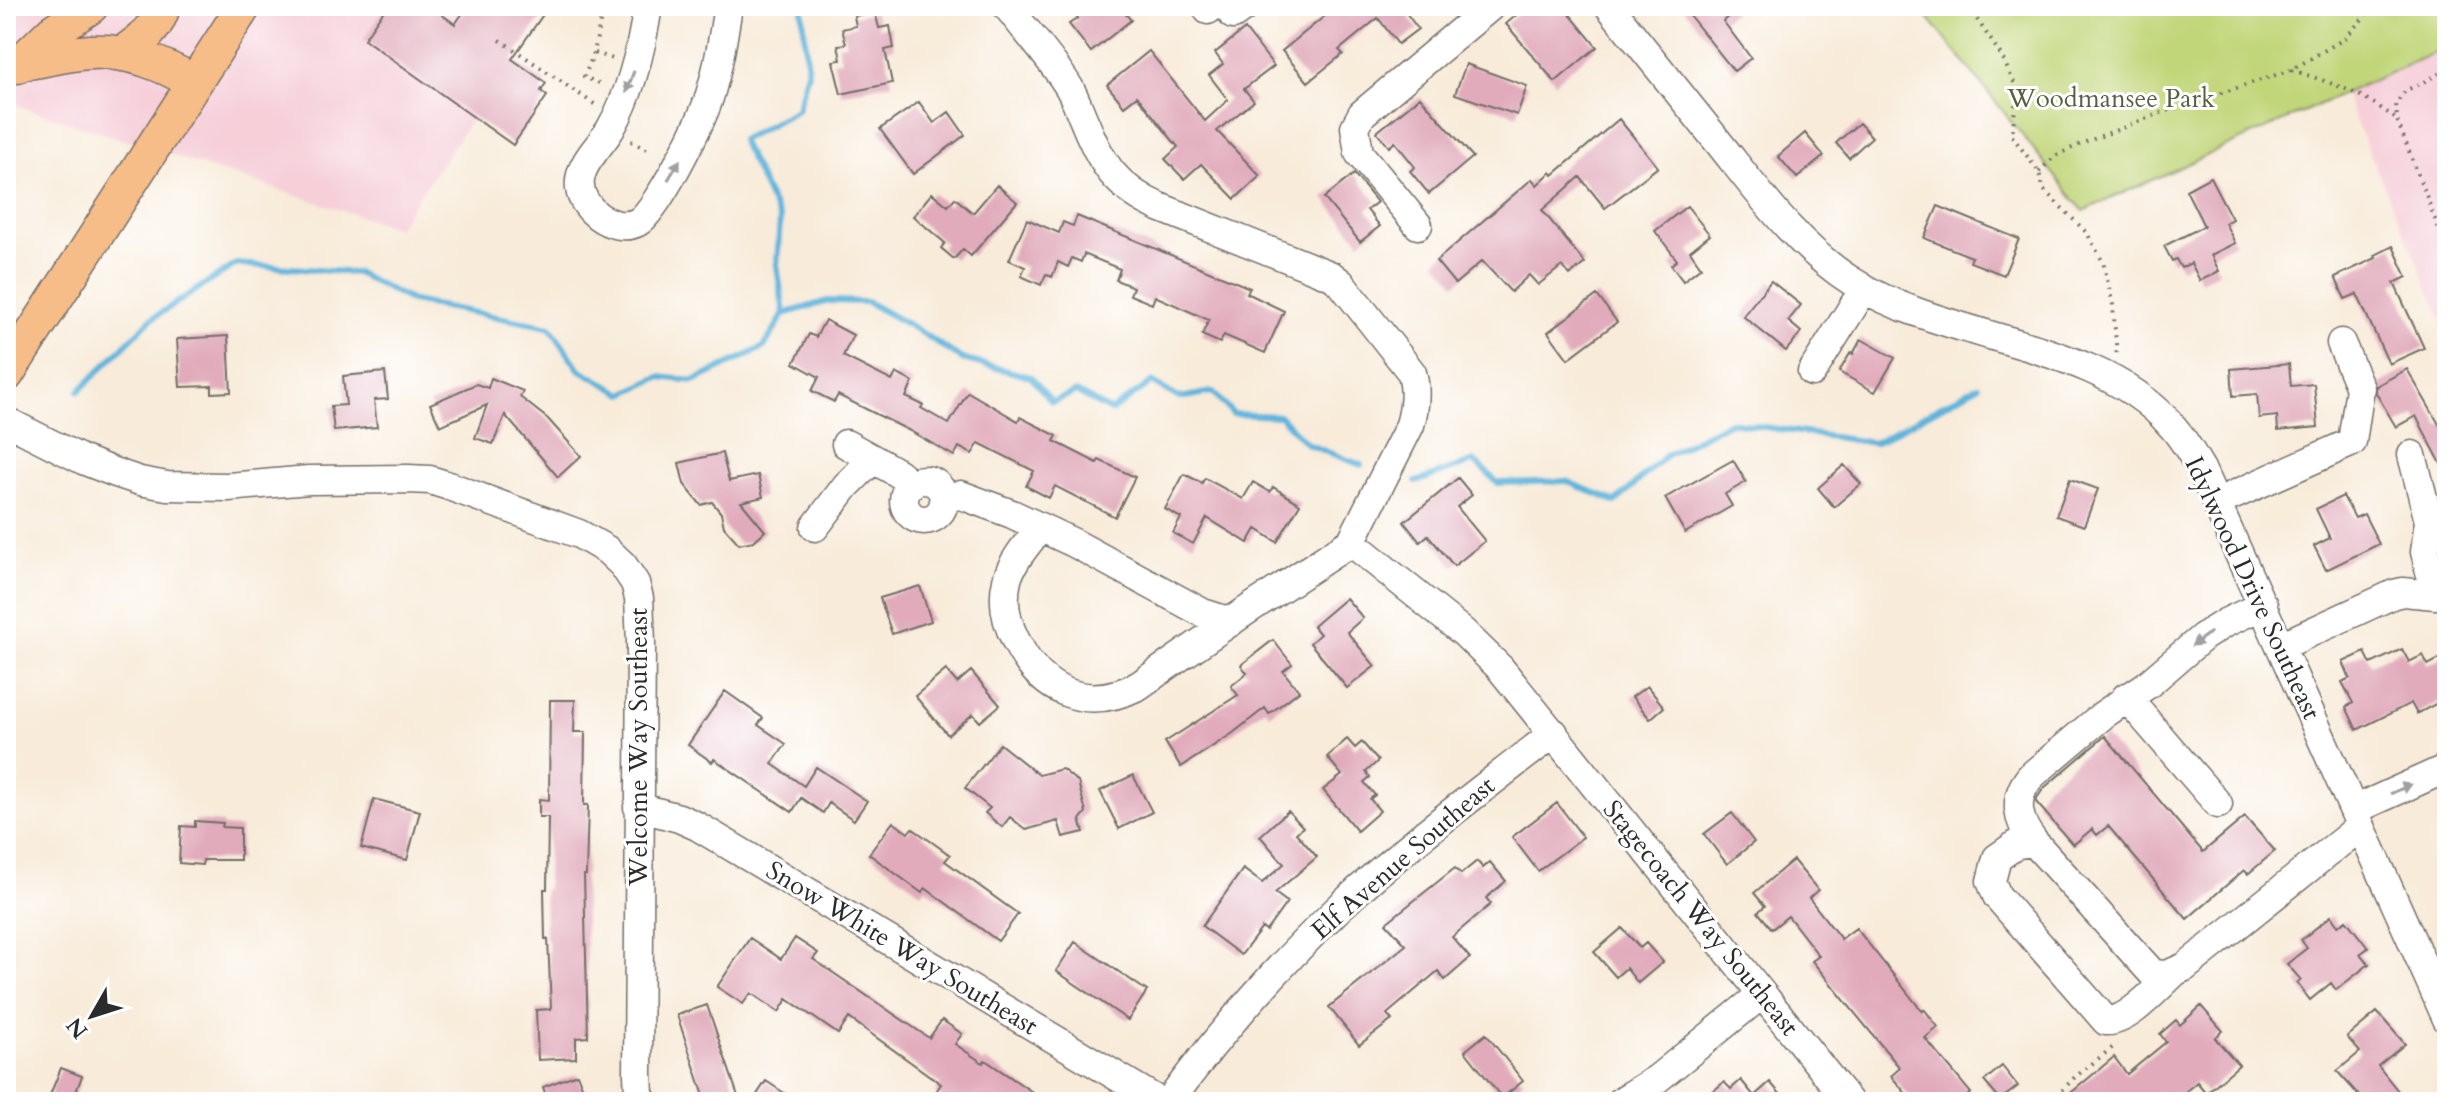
<svg xmlns="http://www.w3.org/2000/svg" width="2453" height="1108" font-family="Cardo,serif">
<style>
.built{fill:#f6cfd9}
.green{fill:#c1d679;stroke:#768052;stroke-width:2}
.lines{fill:none;stroke-linecap:round;stroke-linejoin:round}
.stream{stroke:#5eb4db;stroke-width:6}
.building{fill:#e1abbc}
.minor-casing{stroke:#736e68;stroke-width:31}
.major-casing{stroke:#736e68;stroke-width:37}
.path{stroke:#736e68;stroke-width:4;stroke-dasharray:2 6;stroke-linecap:butt}
.minor{stroke:#fff;stroke-width:28}
.major{stroke:#f7bd88;stroke-width:34}
.oneway{fill:#a0a0a0}
.labels{text-anchor:middle;dominant-baseline:central;stroke-width:6;stroke-linejoin:round;paint-order:stroke}
.park-label{font-size:26px;fill:#585e42;stroke:#fff}
.street-label{font-size:26px;fill:#2b2b2b;stroke:#fff}
</style>
<rect width="100%" height="100%" fill="#fff"/>
<filter id="ink" filterUnits="userSpaceOnUse"><feTurbulence type="fractalNoise" baseFrequency=".0125" numOctaves="2"/><feDisplacementMap in="SourceGraphic" scale="16" xChannelSelector="R" yChannelSelector="G"/><feConvolveMatrix kernelMatrix="1 2 1 2 8 2 1 2 1" color-interpolation-filters="sRGB"/></filter>
<filter id="wash" filterUnits="userSpaceOnUse"><feTurbulence type="fractalNoise" baseFrequency=".006" numOctaves="4" result="noise"/><feDisplacementMap in="SourceGraphic" scale="32" xChannelSelector="R" yChannelSelector="G"/><feGaussianBlur stdDeviation="1.8" result="paint"/><feColorMatrix in="noise" values="0 0 0 0 0 0 0 0 0 0 0 0 0 0 0 0 0 1.4 0 .05"/><feComposite in="paint" operator="in"/></filter>
<g filter="url(#wash)">
<rect width="100%" height="100%" fill="#f8ebd9"/>
<path class="built" d="M6 6H550L397 228 6 102Z
M2447 48V331L2344 94Z"/>
<path class="green" d="M1919 6H2447V47L2083 211Z"/>
<g class="lines">
<path class="stream" d="M784 314 828 301 867 302 916 329 962 359 1031 377 1052 402 1076 392 1111 411 1152 382 1179 398 1213 392 1233 414 1280 416 1307 444 1361 465
M79 391 150 320 236 264 357 273 412 301 550 327 579 369 623 394 659 377 694 381 764 347 784 314 777 265 780 219 741 140 797 110 808 72 802 6
M1416 482 1474 461 1498 483 1566 481 1616 502 1665 456 1730 422 1874 443 1978 386"/>
</g>
<g id="blocks">
<path class="building" d="M387 6H430L455 24 468 6H549L512 59 546 83 541 91 547 96 513 145 364 39Z
M1068 6H1119L1131 20 1091 52 1069 24 1078 18Z
M1337 6H1401L1418 29 1398 44 1378 18 1339 50 1343 54 1308 82 1282 51Z
M1527 6H1563L1597 47 1555 82 1506 24Z
M1682 6H1741L1723 21 1751 58 1734 71Z
M875 12 879 28 890 26 894 48 885 50 892 83 841 94 833 61 841 60 838 45 846 44 842 29 856 26 854 16Z
M1245 29 1274 66 1244 89 1254 101 1217 131 1260 176 1235 199 1201 164 1184 179 1165 159 1178 147 1137 96 1124 106 1107 85 1149 51 1205 121 1228 100 1209 75 1223 64 1215 53Z
M1466 64 1527 86 1517 115 1455 94Z
M1420 97 1473 157 1429 194 1410 171 1415 167 1395 142 1389 147 1377 132Z
M919 102 934 123 949 112 965 135 913 174 880 129Z
M1619 119 1658 167 1605 208 1580 177 1542 210 1585 263 1570 275 1562 266 1538 285 1529 275 1511 292 1482 261 1455 284 1436 261 1532 179 1537 185 1551 172 1553 175Z
M1859 123 1872 137 1849 158 1836 143Z
M1805 133 1824 156 1797 178 1778 156Z
M1354 174 1377 202 1367 210 1380 226 1360 242 1324 198Z
M2210 177 2232 219 2225 223 2235 243 2211 255 2219 271 2200 281 2191 263 2181 268 2176 259 2172 261 2164 246 2204 226 2186 190Z
M997 185 1017 202 971 256 963 249 954 259 941 248 945 243 913 216 932 193 948 206 955 198 973 213Z
M1687 206 1710 235 1690 251 1701 267 1683 281 1671 265 1677 260 1655 231Z
M1938 206 2019 239 2004 275 1970 262 1972 257 1924 238Z
M1077 216 1250 288 1247 293 1284 311 1265 353 1224 335 1220 343 1202 335 1209 320 1155 296 1152 304 1130 295 1133 287 1116 280 1120 269 1084 254 1081 262 1072 258 1068 267 1058 262 1052 277 1046 274 1041 285 1021 276 1025 267 1009 260 1027 219 1059 233 1063 222 1073 226Z
M2393 246 2407 277 2394 283 2424 348 2389 364 2357 294 2345 299 2335 277 2376 258 2375 255Z
M1771 281 1801 305 1788 321 1801 332 1786 351 1743 316Z
M1597 295 1617 322 1568 359 1548 332Z
M825 320 853 335 843 356 892 381 896 373 913 382 906 397 923 405 921 408 949 424 968 392 1018 421 1020 417 1057 436 1054 441 1097 463 1099 460 1135 477 1115 517 1055 486 1049 498 1026 486 1034 471 979 443 972 454 959 447 954 456 910 431 838 395 834 402 812 391 819 377 794 363 809 334 816 337Z
M228 336 231 392 212 393V386L180 387 177 339Z
M1861 339 1895 358 1875 392 1839 372 1851 352 1853 354Z
M2289 364 2291 386 2314 384 2318 427 2278 431 2277 416 2259 418 2257 394 2233 396 2231 369Z
M2407 369 2440 426 2447 422V475L2416 416 2396 427 2376 393V386Z
M385 372 388 399 374 400 377 427 334 431 331 406 346 405 343 376Z
M491 378 523 391 520 397 548 419 581 456 558 477 505 415 493 444 475 438 487 405 440 426 430 404 476 384 488 388Z
M722 453 729 481 758 475 763 497 741 502 765 531 754 541 739 544 724 527 721 513 712 502 701 505 684 484 679 463Z
M1733 460 1746 482 1725 494 1732 506 1685 533 1665 498Z
M1844 465 1861 484 1834 507 1818 488Z
M1184 474 1202 483 1205 478 1243 499 1253 482 1270 492 1273 487 1300 504 1277 542 1256 529 1248 543 1207 518 1193 544 1173 533 1181 518 1165 509Z
M1458 478 1472 495 1457 507 1485 541 1454 566 1428 535 1420 542 1404 522Z
M2070 479 2098 489 2084 526 2056 516Z
M2343 496 2355 518 2364 514 2379 544 2326 570 2314 546 2330 538 2316 509Z
M920 586 931 621 892 634 880 598Z
M1346 598 1363 618 1347 632 1375 666 1347 688 1310 643 1320 634 1313 626Z
M1273 640 1292 664 1283 671 1299 691 1269 714 1265 708 1233 733 1181 767 1165 742 1238 695 1231 686 1247 673 1241 665Z
M2402 649 2409 662 2423 655 2428 665 2447 655V698L2417 714 2411 703 2357 730 2346 707 2353 703 2342 682 2350 678 2343 662 2365 652 2371 664Z
M946 670 957 683 971 671 1000 705 980 722 973 714 948 735 915 696Z
M1647 686 1664 707 1650 719 1632 697Z
M725 691 763 718 758 725 786 744 772 764 804 786 816 767 867 801 854 820 829 803 823 813 801 798 792 812 714 759 712 762 688 745Z
M550 700H575L574 732H585L584 805H588L586 875H584L588 1037 576 1038V1058L538 1060 536 1010 551 1009 548 939H545L544 889H547L548 817H539V799L549 800Z
M2105 736 2203 852 2245 817 2275 851 2248 874 2244 870 2187 919 2108 826 2097 835 2092 829 2073 845 2036 802 2037 798 2044 788Z
M1347 739 1355 748 1362 742 1378 761 1366 772 1370 777 1364 782 1375 795 1370 799 1380 811 1357 831 1323 790 1342 775 1327 757Z
M1000 744 1039 775 1062 769 1078 782 1086 812 1080 820 1084 832 1063 837 1058 821 1026 830 1010 817 1002 827 985 813 990 808 965 788Z
M1133 775 1152 812 1119 829 1100 791Z
M374 799 420 811 407 860 361 848Z
M1557 803 1583 837 1538 871 1512 837Z
M1288 811 1303 827 1296 833 1317 857 1275 893 1287 902 1266 931 1262 928 1241 955 1202 926 1243 869 1262 883 1284 864 1260 836Z
M1732 813 1754 842 1727 864 1704 834Z
M195 821 223 823 222 827 240 828V860H203L202 865 179 863 181 826 195 827Z
M893 822 908 833 912 828 950 855 945 861 1018 914 998 941 925 888 922 893 869 854Z
M1793 860 1818 890 1809 898 1841 939 1856 928 1922 1011 1924 1009 1938 1027 1925 1038 1971 1093 1960 1102H1913L1891 1076 1900 1068 1812 961 1819 956 1788 916 1772 929 1758 912 1765 906 1754 893Z
M1477 861 1483 868 1490 862 1506 881 1486 898 1491 904 1452 937 1470 958 1445 980 1438 971 1387 1014 1392 1020 1359 1045 1329 1007 1406 945 1386 923 1455 868 1461 874Z
M2331 916 2338 926 2346 920 2368 948 2360 954 2369 964 2336 990 2331 983 2310 1000 2297 983 2301 980 2287 964 2307 948 2301 940Z
M1622 928 1640 948 1646 943 1663 962 1638 983 1626 968 1616 977 1594 952Z
M750 938 781 959 795 938 818 953 813 959 929 1038 942 1020 962 1034 955 1044 983 1063 985 1060 1047 1102H948L935 1093 941 1084 849 1018 838 1034 787 999 779 1012 751 993 743 1004 717 987Z
M1075 942 1147 991 1128 1020 1056 971Z
M707 1005 740 1102H706L677 1015Z
M2201 1006 2223 1031 2215 1038 2239 1065 2206 1093 2197 1082 2173 1102H2060L2114 1057 2127 1074 2166 1042 2160 1034 2176 1020 2180 1025Z
M2377 1012 2405 1044 2378 1066 2407 1102H2365L2337 1071 2360 1052 2347 1037Z
M1486 1034 1523 1081 1502 1098 1465 1051Z
M2002 1066 2018 1086 2000 1100 1984 1081Z
M61 1068 82 1076 72 1102H47Z
M577 1074 588 1102H548L543 1087Z
M1741 1080 1754 1096 1770 1082 1787 1102H1700L1724 1082 1731 1089Z
M766 1081 798 1102H752Z"/>
</g>
</g>
<g filter="url(#ink)">
<use href="#blocks" fill-opacity="0" stroke="#736e68" stroke-width="2"/>
<g class="lines">
<defs>
<path id="minor" d="M648 6C642 45 631 93 611 128 602 144 582 161 580 180 578 195 587 207 598 216 609 224 625 229 638 222 657 211 700 124 708 101 718 70 723 38 728 6
M1007 6C1028 34 1052 59 1070 89 1076 100 1080 112 1085 123 1102 165 1117 188 1159 207L1332 276 1341 283 1412 373C1417 391 1415 407 1410 425L1351 542 1246 611 1138 686C1085 712 1041 692 1016 641 1006 622 1002 601 1007 580 1012 561 1028 543 1040 528
M1609 6C1647 53 1685 101 1723 148 1761 196 1800 249 1853 282 1945 341 2097 340 2170 424 2183 437 2191 453 2201 469L2447 1019
M1208 10 1213 6
M1233 15 1246 6
M1418 225 1359 153 1355 127 1362 114 1491 6
M1812 372 1864 289
M6 421 83 460 116 473 140 481 167 486 228 487 309 480 408 479 430 480 449 486 579 534 607 550 623 565 635 583 639 598 641 643 638 1075 639 1093 643 1102
M846 444 898 473 911 484
M904 500a20 20 0 1 1 40 0a20 20 0 1 1-40 0Z
M944 498 961 495 1012 514 1074 543 1203 613 1231 622
M2216 503 2352 442 2360 388 2341 343
M815 527 846 486 873 459
M1351 542 1463 632 1500 668 1849 1102
M2281 646 2394 594 2403 592 2436 595 2425 552 2429 521 2412 455
M2126 697 2218 804
M638 807 679 818 697 826 1160 1102
M2354 810 2447 768
M2034 842C2017 821 2012 798 2031 776L2103 715 2147 685 2203 637 2225 623 2263 605
M2176 971C2159 986 2128 1023 2106 1021L1997 896 1991 881 1997 858 2017 844 2034 842 2153 974 2167 975 2185 967 2361 826
M1169 1102C1220 1032 1278 966 1341 906 1407 844 1483 789 1554 733
M1620 1102 1657 1079 1762 994"/>
<path id="major" d="M122 54C141 40 157 30 163 6
M22 63C44 60 69 53 91 52 130 50 162 64 194 82
M17 66 52 32 91 6
M6 375 244 6"/>
</defs>
<use href="#minor" class="minor-casing"/>
<use href="#major" class="major-casing"/>
<path class="path" d="M449 6 462 15
M603 6 594 53 584 77 604 85
M1968 6 2001 55 2017 89 2012 136 2039 172 2044 190 2087 233 2103 262 2113 305 2117 357
M500 40 597 106
M595 53 613 59
M2292 70C2333 84 2363 92 2397 120
M2447 70 2405 91 2396 104 2397 120 2447 250
M631 141 648 150
M2039 172 2055 156 2083 143 2161 113 2291 70 2344 39 2374 6
M2051 1102 2075 1077 2117 1044"/>
<use href="#minor" class="minor"/>
<use href="#major" class="major"/>
</g>
<defs><path id="oneway-solid" d="M-6-.8H1V-3.2L6.5 0L1 3.2V.8H-6Z" transform="scale(2)"/></defs>
<g class="oneway">
<use href="#oneway-solid" transform="translate(630 82) rotate(110)"/>
<use href="#oneway-solid" transform="translate(674 170) rotate(-59)"/>
<use href="#oneway-solid" transform="translate(2201 639) rotate(144)"/>
<use href="#oneway-solid" transform="translate(2401 789) rotate(-24)"/>
</g>
</g>
<g class="labels">
<g class="park-label">
<text x="2111" y="98">Woodmansee Park</text>
</g>
<g class="street-label">
<text transform="translate(2253 588) rotate(65)">Idylwood Drive Southeast</text>
<text transform="translate(638 747) rotate(-90)">Welcome Way Southeast</text>
<text transform="translate(1403 858) rotate(-41)">Elf Avenue Southeast</text>
<text transform="translate(1701 918) rotate(51)">Stagecoach Way Southeast</text>
<text transform="translate(902 948) rotate(31)">Snow White Way Southeast</text>
</g>
</g>
<rect width="2453" height="1108" fill="none" stroke="#fff" stroke-width="32"/>
<g transform="translate(92 1016) rotate(231)" stroke="#ffffff" stroke-width="6" paint-order="stroke">
<path d="M0-6L14 30L0 20L-14 30Z" fill="#2b2b2b"/>
<text y="-12" font-size="22" font-weight="bold" text-anchor="middle" fill="#2b2b2b">N</text>
</g>
</svg>
